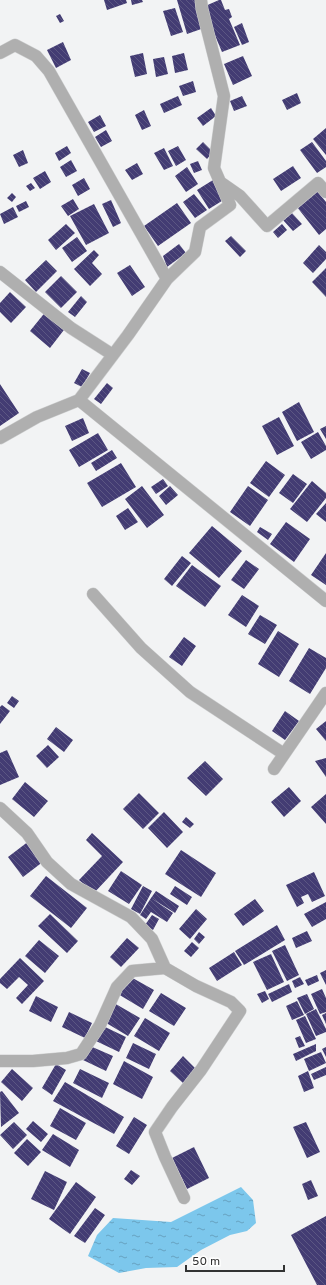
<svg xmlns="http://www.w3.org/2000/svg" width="326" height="1285" font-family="Overpass,sans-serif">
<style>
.water{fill:url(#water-ripples)}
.building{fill:url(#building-back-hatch)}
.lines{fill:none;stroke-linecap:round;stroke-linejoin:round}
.minor-casing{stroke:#cfd0d1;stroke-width:13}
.minor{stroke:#afafaf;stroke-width:12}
</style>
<defs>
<pattern id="water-ripples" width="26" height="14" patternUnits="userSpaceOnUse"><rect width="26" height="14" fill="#7cc7ec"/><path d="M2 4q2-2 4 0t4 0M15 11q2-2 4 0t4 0" fill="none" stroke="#66a2c0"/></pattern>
<pattern id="building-back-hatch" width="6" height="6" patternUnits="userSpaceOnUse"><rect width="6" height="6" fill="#433c73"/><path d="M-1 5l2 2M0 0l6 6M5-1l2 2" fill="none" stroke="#5c5783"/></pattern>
</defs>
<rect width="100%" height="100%" fill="#f2f3f4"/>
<path class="water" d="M241 1187 253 1200 256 1223 247 1231 230 1235 201 1250 177 1267 146 1268 119 1273 88 1256 97 1235 113 1218 171 1222Z"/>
<path class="building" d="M104 0H126L127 3 107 10Z
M131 0H142L143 2 132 5Z
M177 0H196L204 28 187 34Z
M219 0H221L225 10 229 9 232 17 229 19 240 45 222 52 203 7Z
M175 8 183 32 171 36 163 11Z
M60 14 64 21 60 23 56 16Z
M242 23 249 42 242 45 234 27Z
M63 42 71 60 56 68 47 50Z
M143 53 147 74 135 77 130 56Z
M184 53 188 70 175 73 172 56Z
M243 56 252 76 233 85 224 64Z
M164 57 168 74 156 77 153 59Z
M193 81 196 92 183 96 179 86Z
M297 93 301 103 287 110 282 100Z
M178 96 182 105 164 113 160 104Z
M242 96 247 106 234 111 230 101Z
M211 108 216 116 203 126 197 118Z
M144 110 151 126 142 130 135 115Z
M100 115 106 126 94 132 88 122Z
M326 128V155L313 139Z
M106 130 112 141 101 147 95 137Z
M203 142 213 152 207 159 196 149Z
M312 142 326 161V167L317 173 300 150Z
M67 146 71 153 59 161 55 153Z
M178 146 186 160 176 166 168 151Z
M164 148 173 166 164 170 154 153Z
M23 150 28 163 19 167 13 155Z
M71 160 77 171 66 177 60 167Z
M198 161 202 170 194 173 190 164Z
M137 163 143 174 132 180 125 170Z
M293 166 301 178 281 191 273 179Z
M187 167 198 184 186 192 175 176Z
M45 171 51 182 40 189 33 178Z
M84 178 90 189 78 196 72 185Z
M213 180 225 199 209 209 197 190Z
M31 183 35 188 30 191 26 186Z
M317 191 326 202V229L319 235 297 207Z
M12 193 16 197 12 202 7 198Z
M194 194 207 210 195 218 183 202Z
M73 199 79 209 68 216 61 206Z
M111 200 121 223 113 227 102 204Z
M26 201 29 207 19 212 16 206Z
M177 203 191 223 158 246 144 226Z
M94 204 109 233 86 245 70 216Z
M13 207 18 217 4 224 0 214Z
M291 212 302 224 293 231 283 220Z
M66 224 75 233 56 250 48 240Z
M282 224 287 230 278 238 273 232Z
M231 236 246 251 240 257 225 241Z
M77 237 87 251 72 262 62 248Z
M179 244 186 253 167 267 163 256Z
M319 245 326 252V259L313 273 303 263Z
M94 250 99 255 92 263 102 274 90 286 74 269Z
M46 260 57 271 36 292 25 280Z
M130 265 145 287 132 296 117 273Z
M326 268V297L312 282Z
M61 276 77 292 61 308 45 292Z
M10 292 26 307 11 323 0 312V303Z
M81 296 87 302 75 317 68 312Z
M47 310 67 326 50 348 30 331Z
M82 369 90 373 82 387 74 383Z
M107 383 113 388 101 404 94 399Z
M0 384 19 413 0 426Z
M299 402 314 432 297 441 282 412Z
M279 417 294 446 277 455 262 426Z
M83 418 89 433 72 441 65 426Z
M326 426V439L320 429Z
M318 432 326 446V450L311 459 301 442Z
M98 433 108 450 79 467 69 450Z
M112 450 117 458 96 471 91 463Z
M266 461 285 475 269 497 250 483Z
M121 463 136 487 102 507 87 483Z
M293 474 307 484 293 503 279 493Z
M163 479 168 486 156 494 151 487Z
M312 481 326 493V498L307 522 290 509Z
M142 486 164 515 147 528 125 499Z
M170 486 178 495 166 505 159 496Z
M248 486 268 500 250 526 230 512Z
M326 503V522L316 514Z
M128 508 138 522 125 530 116 516Z
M286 522 310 539 294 562 270 544Z
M212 526 242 551 219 578 189 553Z
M260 527 272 534 268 540 257 532Z
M326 553V585L311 575Z
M182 556 191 563 172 586 164 579Z
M246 560 259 569 244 589 231 580Z
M192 565 221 586 205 607 176 586Z
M242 595 259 606 246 627 228 615Z
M260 615 277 625 265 644 248 634Z
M278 631 299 644 279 677 258 664Z
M184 637 196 646 182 666 169 657Z
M309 648 326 658V668L310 694 289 681Z
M12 696 19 701 14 708 7 703Z
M2 705 10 711 0 724V707Z
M285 711 299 721 285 740 272 731Z
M326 721V741L316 729Z
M56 727 73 740 64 752 47 739Z
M48 745 59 757 47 768 36 756Z
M7 750 19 777 0 785V753Z
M326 758V777L315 761Z
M205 761 223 779 206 796 187 778Z
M25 782 48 801 34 817 12 799Z
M289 787 301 801 284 817 271 802Z
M139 793 159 813 143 829 123 809Z
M326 794V824L311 807Z
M164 812 183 832 167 848 148 828Z
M186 817 194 824 190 828 182 822Z
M92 833 123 862 94 893 79 880 102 856 86 840Z
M29 841 44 861 23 877 8 857Z
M181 850 216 873 201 897 165 874Z
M121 871 142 885 129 904 108 891Z
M314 872 325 896 312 902 308 894 301 897 304 903 297 907 286 885Z
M46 876 87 908 71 928 30 896Z
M143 886 152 891 140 914 131 909Z
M175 886 192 897 187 905 170 894Z
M156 891 179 906 175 913 151 898Z
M151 898 173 913 167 922 151 912 146 919 140 915Z
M255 899 264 911 243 926 234 914Z
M326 902V919L312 927 304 914Z
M196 909 207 919 190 939 179 929Z
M50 914 78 941 67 953 38 926Z
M152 915 159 919 153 930 145 925Z
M277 925 285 940 244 965 235 951Z
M307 931 312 941 296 948 292 938Z
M199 932 205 937 199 944 194 939Z
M127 938 139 948 121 967 110 957Z
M39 940 59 956 45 973 25 956Z
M192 942 199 948 191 957 184 951Z
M285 945 299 975 287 981 272 951Z
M234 952 242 965 217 981 209 968Z
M271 954 284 982 267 990 253 962Z
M20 958 44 981 22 1004 16 998 28 985 19 977 7 989 0 983V979Z
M326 970V985L320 973Z
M317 975 319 981 308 986 305 980Z
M129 976 154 990 143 1009 118 994Z
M300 977 304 984 295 988 292 981Z
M289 984 292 992 272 1002 268 994Z
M322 989 326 998V1012L320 1014 311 994Z
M265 991 269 999 262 1003 257 994Z
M161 993 186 1008 174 1026 149 1011Z
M307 994 314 1009 305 1014 297 998Z
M36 996 58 1007 51 1022 29 1011Z
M297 1001 304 1015 292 1020 286 1006Z
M114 1003 140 1018 128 1036 103 1021Z
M316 1009 326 1029V1032L316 1036 306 1014Z
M69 1012 92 1023 85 1038 62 1027Z
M326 1013V1024L322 1015Z
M305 1016 316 1039 306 1043 296 1020Z
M145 1018 170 1033 159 1051 134 1036Z
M103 1026 126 1037 119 1052 96 1041Z
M300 1036 305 1046 299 1048 295 1038Z
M133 1043 156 1054 149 1069 126 1058Z
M316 1044V1051L296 1061 293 1054Z
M90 1046 113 1056 106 1071 83 1060Z
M326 1047V1057L322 1049Z
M321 1052 326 1063 309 1071 304 1059Z
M183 1056 197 1070 184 1084 170 1071Z
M124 1061 153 1077 142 1099 113 1084Z
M56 1064 66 1070 52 1095 42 1088Z
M326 1067V1075L314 1080 311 1074Z
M12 1069 33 1088 22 1101 1 1082Z
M80 1069 109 1083 102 1098 73 1083Z
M308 1071 314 1088 304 1092 298 1076Z
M65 1082 124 1117 114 1134 53 1101Z
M2 1091 19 1113 1 1127 0 1092Z
M60 1108 86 1123 76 1140 50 1126Z
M134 1117 147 1125 129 1154 116 1146Z
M33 1121 48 1134 41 1142 26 1129Z
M14 1122 27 1135 13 1149 0 1135Z
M306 1122 320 1152 307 1158 293 1127Z
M53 1134 79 1150 70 1167 42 1150Z
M27 1139 41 1152 28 1166 14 1153Z
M194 1147 209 1178 187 1189 172 1158Z
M131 1170 140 1176 132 1185 124 1179Z
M45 1171 67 1182 54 1210 31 1199Z
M311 1180 318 1196 308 1200 302 1184Z
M76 1182 96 1197 70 1234 49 1219Z
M95 1208 105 1215 85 1243 74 1236Z
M326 1216V1285H317L291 1235Z"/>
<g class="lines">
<defs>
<path id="minor" d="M0 53 15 45 36 56 49 71 167 279
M220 182 240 196 267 226 318 183 326 192
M0 272 71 328 113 355
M79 400 326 601
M0 438 37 417 79 400 128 335 167 279 195 252 200 227 230 205 214 168 224 96 202 9 201 0
M93 594 141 648 190 692 284 754
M274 769 326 693
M0 808 27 833 47 862 71 884 131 917 152 939 165 968
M0 1061H33L67 1058 81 1054 100 1025 117 987 132 971 165 968 196 986 231 1002 240 1011 201 1070 172 1107 155 1132 165 1157 184 1198"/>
</defs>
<use href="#minor" class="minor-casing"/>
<use href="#minor" class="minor"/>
</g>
<path d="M186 1265v6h98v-6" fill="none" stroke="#323232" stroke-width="2"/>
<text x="192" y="1265" font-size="12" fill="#323232" stroke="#ffffff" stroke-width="3" paint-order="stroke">50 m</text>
</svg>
